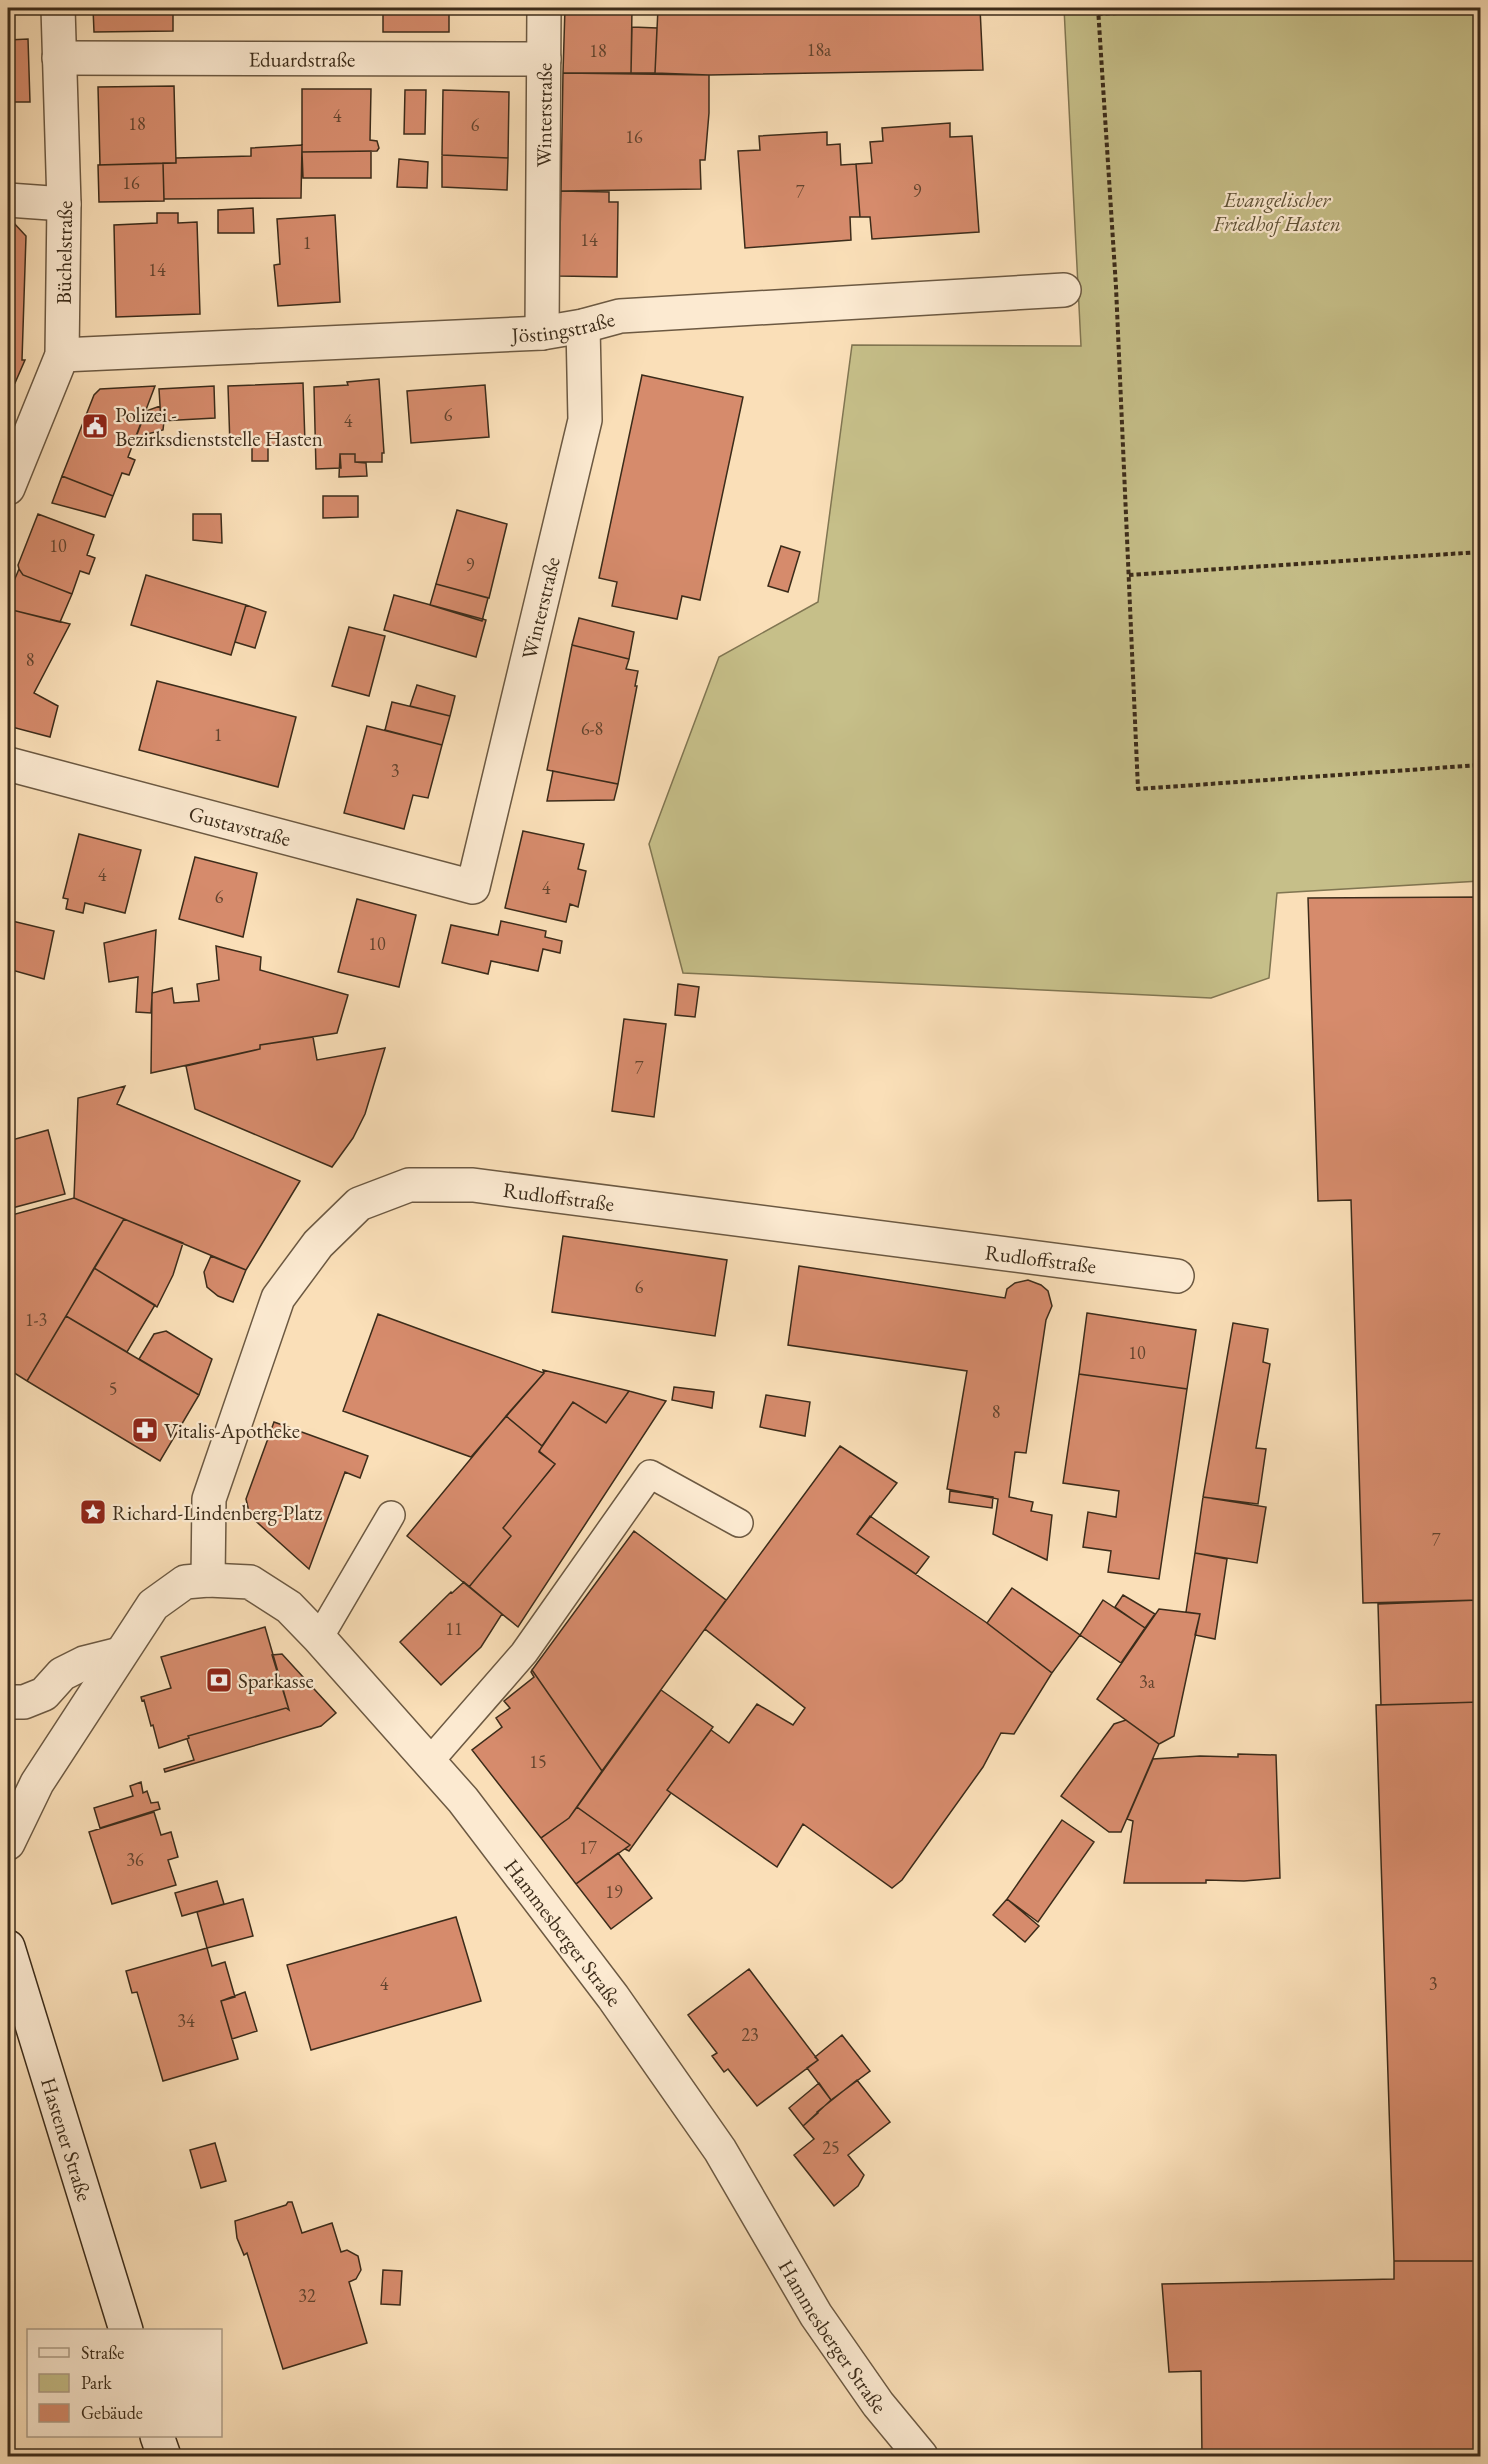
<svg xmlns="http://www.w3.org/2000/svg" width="1488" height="2464" font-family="'EB Garamond',serif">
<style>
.green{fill:#c6bf89;stroke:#817652;stroke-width:1.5}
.building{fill:#d68b6c;stroke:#3c2c1a;stroke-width:1.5}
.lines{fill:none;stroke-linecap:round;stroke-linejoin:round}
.service-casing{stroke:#6c5942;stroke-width:30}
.minor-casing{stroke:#6c5942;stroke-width:36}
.secondary-casing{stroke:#3c2c1a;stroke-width:36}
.path{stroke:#3c2c1a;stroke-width:4;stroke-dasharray:4.5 3;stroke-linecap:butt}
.service{stroke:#fcead1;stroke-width:27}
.minor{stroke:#fcead1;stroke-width:33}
.secondary{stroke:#fcead1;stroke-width:33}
.labels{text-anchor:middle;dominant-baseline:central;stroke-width:4.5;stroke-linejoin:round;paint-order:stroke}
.number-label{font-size:18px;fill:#62442e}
.street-label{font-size:21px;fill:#3c2c1a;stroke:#fcead1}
.park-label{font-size:21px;font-style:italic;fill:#5e5136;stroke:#fcead1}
.poi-label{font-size:21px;fill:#3c2c1a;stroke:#fcead1;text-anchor:start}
</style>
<rect width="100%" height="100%" fill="#fadfb8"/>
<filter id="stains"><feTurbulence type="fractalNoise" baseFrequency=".00333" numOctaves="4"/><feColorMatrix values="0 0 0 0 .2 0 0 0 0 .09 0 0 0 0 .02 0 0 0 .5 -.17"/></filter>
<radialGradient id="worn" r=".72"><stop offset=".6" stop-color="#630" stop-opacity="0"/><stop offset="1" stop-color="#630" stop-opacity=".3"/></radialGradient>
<path class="green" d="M1064 8H1480V881L1277 893 1269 978 1211 998 683 973 649 844 719 657 818 602 852 345 1081 346Z"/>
<path class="building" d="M93 8H173V31L94 32Z
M383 8H449V32H383Z
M565 8H632L631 73H563Z
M658 8H980L983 70 709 75 655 73Z
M632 27 657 28 655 73H631Z
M28 39 30 102H8V40Z
M563 73 709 75V113L705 160H700L701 189 561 191Z
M174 86 176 163 100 165 98 87Z
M302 89H371L370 140 377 141 379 148 377 151 302 152Z
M405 90H426L425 134H404Z
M443 90 509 92 508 158 442 155Z
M950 123V137L972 136 979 232 872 239 870 217H860L856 164 872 163 870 142 883 141 882 128Z
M827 132V145L840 144 841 165 856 164 860 217H850L851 240 745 248 738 151 760 150 759 136Z
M302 145 301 198 164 199 163 163H176V158L251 156V148Z
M371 151V178H303L302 152Z
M442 155 508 158 507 190 442 187Z
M399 159 428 162 427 188 397 187Z
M163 163 164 201 99 202 98 165Z
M561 191 609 192V202H618L617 277 559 276Z
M253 208 254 233H218V210Z
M157 213H178V223L197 222 200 314 116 317 114 225 157 223Z
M335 215 340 302 278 306 274 265 280 264 277 219Z
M8 221H12L26 236 22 360H25L15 383 8 380Z
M642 375 743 397 700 600 682 596 677 619 612 606 617 582 599 578Z
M379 379 384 453H382V462H355V454H340L341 468 316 469 314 387 348 385 347 382Z
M303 383 305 443 268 445V461H252V446H230L228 386Z
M485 385 489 437 411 443 407 391Z
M155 386 128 457 135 460 129 475 122 473 113 496 62 476 94 395 100 389Z
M214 386 215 418 161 421 159 389Z
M160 406 161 421H164L163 430 136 437 146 411Z
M340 454H355V462L366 463 367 476 339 477Z
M62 476 113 496 105 517 52 503Z
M323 496H358V517L323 518Z
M457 510 507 524 489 598 436 584Z
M38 514 94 535 87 555 95 558 89 574 80 571 72 594 23 575 19 569 18 565Z
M193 514H221L222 543 193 540Z
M781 546 800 552 788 592 768 586Z
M19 569 23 575 72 594 60 622 8 609V595Z
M146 575 246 605 231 655 131 625Z
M436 584 488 598 482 621 430 605Z
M394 595 486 620 476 657 384 630Z
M246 605 266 612 255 648 235 642Z
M8 609 70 624 34 693 58 706 50 737 8 726Z
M579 618 634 632 629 659 572 645Z
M349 627 385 636 369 696 332 686Z
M572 645 629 659 626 669 638 671 635 686H637L618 784 547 770Z
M157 681 296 717 278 787 139 750Z
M417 685 455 696 450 716 410 706Z
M392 702 450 716 442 745 385 730Z
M367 726 442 745 428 798 413 795 404 829 344 813Z
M553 771 618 784 614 800 547 801Z
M523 831 584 844 578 869 586 871 578 907 570 904 566 922 505 908Z
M79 834 141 850 125 913 85 903 83 913 66 909 68 899 63 898Z
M195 857 257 873 243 937 179 919Z
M1480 897V1600L1363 1603 1351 1200 1318 1201 1308 898Z
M357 899 416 915 399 987 338 972Z
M8 920 54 931 44 979 8 969Z
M501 921 546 931 545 937 562 941 560 953 543 949 538 971 491 961 488 974 442 963 451 925 498 935Z
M156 930 151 1013 136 1012 138 977 109 982 104 943Z
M216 946 261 957 260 970 348 995 337 1033 260 1045V1049L151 1073 152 993 172 988 174 1003 199 1001 197 984 219 980Z
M678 984 699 987 695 1017 675 1015Z
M624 1019 666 1024 654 1117 612 1111Z
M313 1037 317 1060 385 1048 365 1114 353 1138 332 1167 195 1109 186 1066 260 1049V1045Z
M125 1086 117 1104 300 1181 246 1270 74 1198 78 1098Z
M48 1130 65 1194 12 1208 8 1192V1141Z
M8 1192 12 1208 8 1210Z
M74 1198 124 1219 27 1381 8 1369V1216Z
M124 1219 183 1243 173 1275 157 1307 94 1268Z
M563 1236 727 1260 715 1336 552 1312Z
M211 1256 246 1270 233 1302 218 1296 207 1287 204 1272Z
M799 1266 1005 1298 1007 1289 1015 1283 1028 1280 1041 1285 1048 1291 1052 1306 1046 1320 1026 1453 1015 1452 1009 1497 1033 1502 1031 1511 1052 1515 1047 1560 993 1534 998 1499 947 1489 967 1371 788 1345Z
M94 1268 155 1305 127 1352 66 1316Z
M1087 1313 1196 1330 1187 1389 1079 1374Z
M378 1314 452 1341 544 1373 471 1457 343 1411Z
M66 1316 199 1395 160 1461 27 1381Z
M1233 1323 1268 1329 1263 1362 1270 1364 1256 1448 1266 1449 1258 1504 1203 1497Z
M166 1331 212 1359 199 1395 139 1359 154 1334Z
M543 1370 629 1391 606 1423 573 1402 542 1446 506 1416 544 1373Z
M1079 1374 1187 1389 1159 1579 1108 1572 1111 1551 1083 1547 1088 1512 1116 1517 1119 1491 1063 1483Z
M674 1387 714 1392 712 1408 672 1400Z
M629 1391 666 1401 518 1627 469 1587 511 1536 503 1528 555 1464 539 1451 573 1402 606 1423Z
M766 1395 810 1402 805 1436 760 1427Z
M506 1416 542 1446 539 1452 555 1464 503 1528 511 1536 469 1587 407 1536Z
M274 1422 368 1456 360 1478 345 1472 309 1569 250 1516 246 1499Z
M840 1446 897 1483 857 1534 987 1623 1052 1673 1014 1734 1001 1733 983 1767 902 1880 892 1888 803 1824 777 1867 667 1790 711 1730 729 1743 757 1704 793 1725 805 1708 705 1629Z
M950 1491 993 1497 992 1508 949 1502Z
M1203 1497 1266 1507 1257 1563 1195 1553Z
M870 1516 929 1557 916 1574 857 1534Z
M634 1531 726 1600 602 1771 532 1670Z
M1195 1553 1227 1559 1215 1639 1195 1635 1200 1614 1186 1612Z
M464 1582 502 1614 481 1647 441 1685 400 1642 451 1592 452 1593Z
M1012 1588 1080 1635 1052 1673 987 1623Z
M1123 1595 1155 1614 1145 1628 1115 1607Z
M1103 1600 1145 1628 1121 1663 1080 1635Z
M1480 1600V1702L1381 1705 1378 1604Z
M1159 1609 1200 1614 1174 1736 1159 1744 1097 1699Z
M265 1627 289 1710 286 1708 188 1736 189 1738 159 1748 153 1725 151 1726 144 1700 142 1701 141 1697 171 1688 161 1657Z
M282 1654 336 1713 321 1726 165 1772 164 1769 194 1760 187 1739 189 1738 188 1736 286 1708 289 1710 272 1655Z
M532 1670 602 1771 569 1818 541 1838 472 1750 502 1727 496 1718 510 1708 504 1701 534 1677 531 1672Z
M661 1690 713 1727 667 1790 671 1793 629 1851 625 1849 630 1845 577 1807Z
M1480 1702V2261H1394L1376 1705Z
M1126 1720 1159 1744 1121 1832H1109L1061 1796 1114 1724Z
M1238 1754 1276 1755 1280 1878 1244 1881 1206 1880V1883H1124L1133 1821 1127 1819 1153 1759 1200 1756 1238 1757Z
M141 1782 143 1793 147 1791 151 1803 158 1802 160 1809 100 1828 94 1808 133 1796 130 1786Z
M577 1807 630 1845 576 1884 541 1838 569 1818Z
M154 1812 161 1835 171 1832 178 1857 168 1860 176 1885 112 1904 89 1832Z
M1062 1820 1094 1842 1038 1922 1007 1899Z
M618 1853 652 1898 611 1929 576 1884Z
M217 1881 224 1904 182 1916 175 1893Z
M243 1899 253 1936 207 1948 197 1912Z
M1007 1899 1039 1926 1025 1942 993 1915Z
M456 1917 481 2001 311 2050 287 1965Z
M207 1948 212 1966 225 1962 235 1997 221 2001 238 2059 163 2081 137 1992 132 1993 126 1971Z
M749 1969 818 2060 757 2106 728 2069 724 2072 712 2056 717 2053 688 2015Z
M245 1992 257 2031 232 2039 221 2001Z
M842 2035 870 2071 831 2100 807 2068 818 2060 815 2057Z
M857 2080 890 2122 848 2155 864 2175 858 2186 834 2206 794 2155 814 2139 803 2126 818 2113 817 2112Z
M819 2083 831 2100 803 2126 789 2108Z
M215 2143 226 2181 201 2188 190 2150Z
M8 2200 13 2218 8 2219Z
M288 2202H292L302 2233 332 2223 341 2252 347 2250 358 2256 361 2270 356 2279 349 2282 367 2343 283 2369 247 2253 244 2255 237 2238 235 2221 286 2205Z
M1394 2261H1480V2456H1202L1201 2371 1169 2372 1162 2284 1394 2279Z
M383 2270 402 2271 400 2305 381 2304Z"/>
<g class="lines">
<defs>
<path id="service" d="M319 1638 391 1515
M429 1762 524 1653 650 1474 739 1523"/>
<g id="minor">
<path id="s1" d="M59 58 544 59"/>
<path d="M8 200 64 204"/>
<path id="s2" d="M542 333 544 8"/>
<path id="s3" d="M62 355 542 333 583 326 620 316 1064 290"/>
<path id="s4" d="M8 488 62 355 64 204 58 8"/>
<path id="s5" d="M8 764 473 887 585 420 583 326"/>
<path id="s6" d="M208 1580 209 1499 278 1298 318 1244 359 1204 409 1185H473L1177 1276"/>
<path d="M8 1702H24L44 1694 62 1674 84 1663 120 1654"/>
<path id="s7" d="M8 1843 37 1783 153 1605 185 1582 208 1580 250 1582 289 1607 319 1638 463 1800 613 1997 720 2150 816 2315 878 2404 921 2456"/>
</g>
<g id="secondary">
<path id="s8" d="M8 1947 126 2330"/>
<path d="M157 2436 164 2456"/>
</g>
</defs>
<use href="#service" class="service-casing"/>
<use href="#minor" class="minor-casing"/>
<use href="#secondary" class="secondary-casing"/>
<path class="path" d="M1098 8 1116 287 1138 789 1480 765
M1098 14 1205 8
M1129 575 1480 552"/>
<use href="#service" class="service"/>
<use href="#minor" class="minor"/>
<use href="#secondary" class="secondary"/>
</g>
<defs>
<symbol id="civic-square" viewBox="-11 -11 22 22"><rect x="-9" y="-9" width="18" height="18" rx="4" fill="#8f2418" stroke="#fcead1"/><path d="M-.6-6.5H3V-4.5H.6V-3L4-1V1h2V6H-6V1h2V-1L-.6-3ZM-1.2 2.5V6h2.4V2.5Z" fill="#fff"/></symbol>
<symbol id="pharmacy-square" viewBox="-11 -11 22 22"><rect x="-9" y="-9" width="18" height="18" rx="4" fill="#8f2418" stroke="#fcead1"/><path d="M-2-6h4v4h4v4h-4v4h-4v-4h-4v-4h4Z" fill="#fff"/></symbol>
<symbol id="sight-square" viewBox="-11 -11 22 22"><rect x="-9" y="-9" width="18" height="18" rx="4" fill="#8f2418" stroke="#fcead1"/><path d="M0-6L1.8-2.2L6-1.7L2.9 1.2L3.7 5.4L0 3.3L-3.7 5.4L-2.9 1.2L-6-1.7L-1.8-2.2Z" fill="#fff"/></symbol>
<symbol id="bank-square" viewBox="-11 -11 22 22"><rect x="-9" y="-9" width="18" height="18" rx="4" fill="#8f2418" stroke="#fcead1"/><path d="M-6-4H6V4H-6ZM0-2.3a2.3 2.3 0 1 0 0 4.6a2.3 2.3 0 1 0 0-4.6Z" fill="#fff"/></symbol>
</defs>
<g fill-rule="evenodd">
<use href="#civic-square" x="80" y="411" width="30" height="30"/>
<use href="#pharmacy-square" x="130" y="1415" width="30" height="30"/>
<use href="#sight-square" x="78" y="1497" width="30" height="30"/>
<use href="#bank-square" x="204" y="1665" width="30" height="30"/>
</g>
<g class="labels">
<g class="number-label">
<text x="819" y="49">18a</text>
<text x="598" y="50">18</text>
<text x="337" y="115">4</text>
<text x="137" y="123">18</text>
<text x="475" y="124">6</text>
<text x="634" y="136">16</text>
<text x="131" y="182">16</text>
<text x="917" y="190">9</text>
<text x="800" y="191">7</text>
<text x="589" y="239">14</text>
<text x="307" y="242">1</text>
<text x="157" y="269">14</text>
<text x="448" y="414">6</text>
<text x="348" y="420">4</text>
<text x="58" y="545">10</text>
<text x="470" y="564">9</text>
<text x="30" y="659">8</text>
<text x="592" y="728">6-8</text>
<text x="218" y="734">1</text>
<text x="395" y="770">3</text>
<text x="102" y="874">4</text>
<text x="546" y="887">4</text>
<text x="219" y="896">6</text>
<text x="377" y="943">10</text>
<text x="639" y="1067">7</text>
<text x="639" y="1286">6</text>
<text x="36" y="1319">1-3</text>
<text x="1137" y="1352">10</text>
<text x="113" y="1388">5</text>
<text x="996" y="1411">8</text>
<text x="1436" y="1539">7</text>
<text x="454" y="1628">11</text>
<text x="1147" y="1681">3a</text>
<text x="538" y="1761">15</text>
<text x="588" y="1847">17</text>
<text x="135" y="1859">36</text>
<text x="614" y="1891">19</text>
<text x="384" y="1983">4</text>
<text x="1433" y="1983">3</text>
<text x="186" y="2020">34</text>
<text x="750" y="2034">23</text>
<text x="831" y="2147">25</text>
<text x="307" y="2295">32</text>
</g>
<g class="street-label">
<text stroke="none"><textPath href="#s1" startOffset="243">Eduardstraße</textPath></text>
<text stroke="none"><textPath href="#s2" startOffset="218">Winterstraße</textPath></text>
<text stroke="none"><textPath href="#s4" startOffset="246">Büchelstraße</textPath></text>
<text stroke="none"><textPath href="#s3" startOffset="502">Jöstingstraße</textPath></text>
<text stroke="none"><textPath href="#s5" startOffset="768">Winterstraße</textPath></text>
<text stroke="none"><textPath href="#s5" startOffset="240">Gustavstraße</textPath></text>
<text stroke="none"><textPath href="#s6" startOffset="622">Rudloffstraße</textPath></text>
<text stroke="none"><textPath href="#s6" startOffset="1108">Rudloffstraße</textPath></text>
<text stroke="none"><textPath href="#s7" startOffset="856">Hammesberger Straße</textPath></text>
<text stroke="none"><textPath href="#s8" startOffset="201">Hastener Straße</textPath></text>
<text stroke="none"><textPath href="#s7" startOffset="1342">Hammesberger Straße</textPath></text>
</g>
<g class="park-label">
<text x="1277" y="199">Evangelischer<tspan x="1277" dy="24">Friedhof Hasten</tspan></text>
</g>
<g class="poi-label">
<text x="115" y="414">Polizei -<tspan x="115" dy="24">Bezirksdienststelle Hasten</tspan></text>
<text x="164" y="1430">Vitalis-Apotheke</text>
<text x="112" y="1512">Richard-Lindenberg-Platz</text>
<text x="238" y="1680">Sparkasse</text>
</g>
</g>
<rect width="1488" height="2464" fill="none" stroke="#fadfb8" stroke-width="30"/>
<rect x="9" y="9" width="1470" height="2446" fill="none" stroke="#3c2c1a" stroke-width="3"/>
<rect x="15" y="15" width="1458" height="2434" fill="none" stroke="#3c2c1a" stroke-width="1.5"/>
<rect x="27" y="2329" width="195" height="108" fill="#fcead1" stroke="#af9e88" stroke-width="1.5"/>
<rect x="39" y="2348" width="30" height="9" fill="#fcead1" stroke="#af9e88" stroke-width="1.5"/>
<text x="81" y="2359" font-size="18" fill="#3c2c1a">Straße</text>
<rect x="39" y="2374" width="30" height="18" fill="#c6bf89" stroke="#af9e88" stroke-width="1.5"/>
<text x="81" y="2389" font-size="18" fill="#3c2c1a">Park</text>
<rect x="39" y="2404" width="30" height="18" fill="#d68b6c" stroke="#af9e88" stroke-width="1.5"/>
<text x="81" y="2419" font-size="18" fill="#3c2c1a">Gebäude</text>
<rect width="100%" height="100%" filter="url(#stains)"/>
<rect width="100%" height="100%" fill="url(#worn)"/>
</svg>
